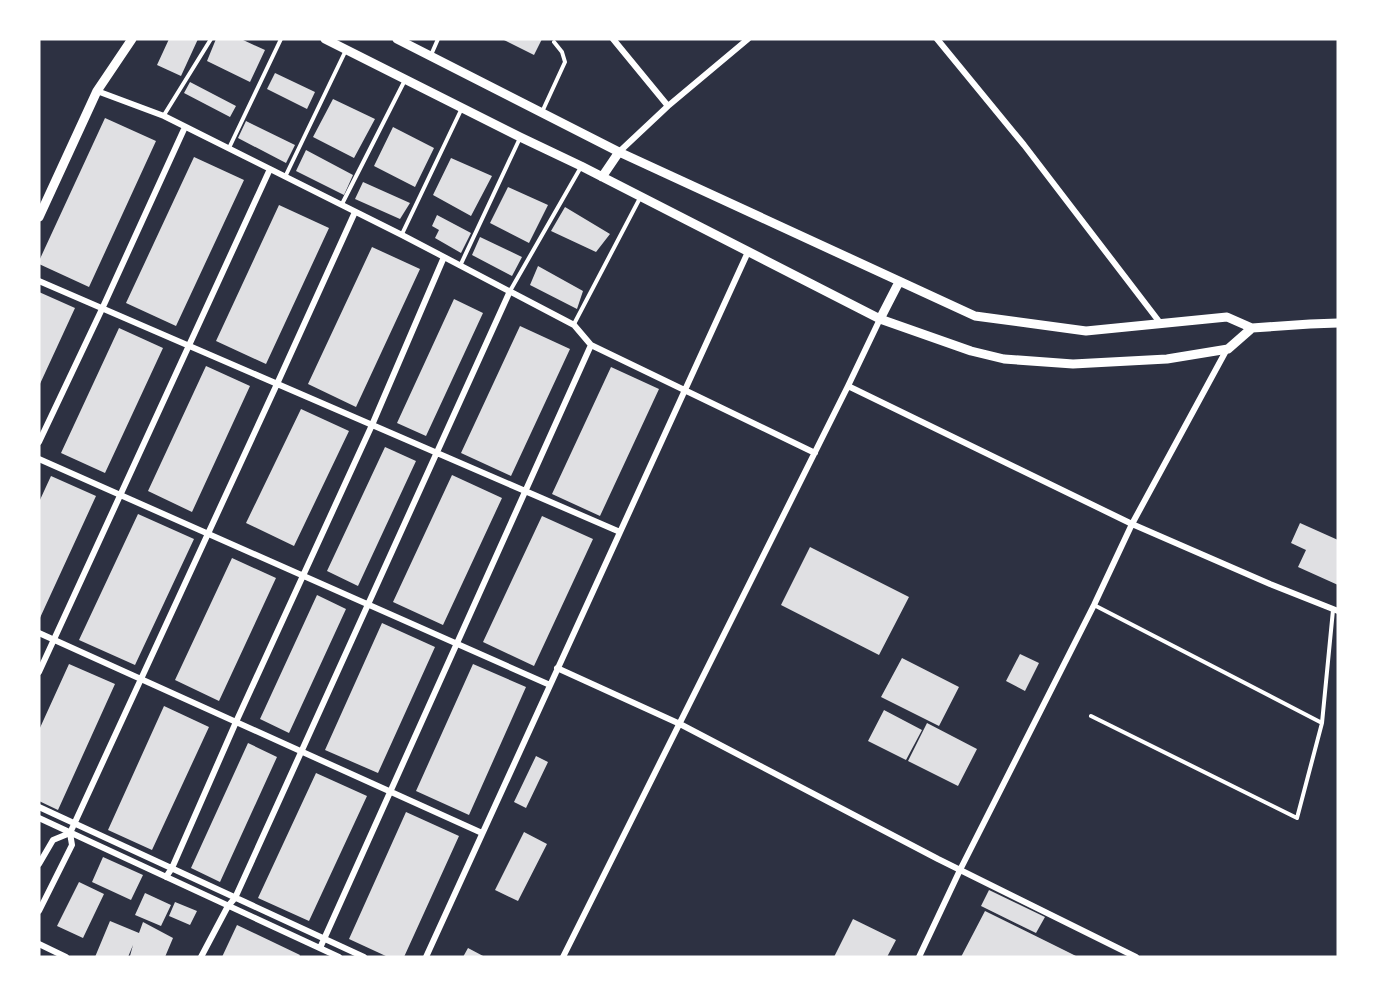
<svg xmlns="http://www.w3.org/2000/svg" width="1377" height="996" font-family="Helvetica,sans-serif">
<style>
.building{fill:#e0e0e3}
.lines{fill:none;stroke-linecap:round;stroke-linejoin:round}
.service{stroke:#fff;stroke-width:4}
.minor{stroke:#fff;stroke-width:6}
.tertiary{stroke:#fff;stroke-width:9}
</style>
<rect width="100%" height="100%" fill="#2d3142"/>
<path class="building" d="M169 39H198L181 76 157 65Z
M216 39H241L265 50 250 82 207 61Z
M502 39H542L534 55Z
M275 73 315 92 307 109 267 89Z
M190 82 236 106 230 117 184 93Z
M333 99 375 119 354 158 313 137Z
M105 118 156 141 89 287 39 264V261Z
M246 121 295 145 286 163 238 138Z
M393 127 434 148 415 187 374 166Z
M306 150 353 175 344 195 296 171Z
M194 157 244 180 176 326 126 303Z
M451 158 492 176 471 216 433 195Z
M363 182 410 203 400 219 355 199Z
M508 187 548 205 529 243 490 223Z
M279 205 329 228 266 364 216 341Z
M565 207 610 234 596 252 551 231Z
M437 215 471 233 461 253 435 238 439 230 432 226Z
M480 237 522 257 512 276 472 255Z
M372 247 420 269 356 407 308 384Z
M538 266 583 291 577 309 530 285Z
M39 292 75 308 39 386Z
M454 299 483 313 426 436 397 423Z
M520 326 570 349 511 476 461 453Z
M119 328 163 348 105 473 61 453Z
M206 366 250 386 192 512 148 491Z
M611 367 659 389 600 516 552 494Z
M301 409 349 431 294 546 246 523Z
M385 447 416 461 358 586 327 571Z
M452 475 502 498 443 625 393 602Z
M51 476 96 496 39 620V502Z
M138 514 194 539 135 665 79 640Z
M542 516 593 539 534 666 483 642Z
M1300 523 1338 540V585L1298 567 1306 550 1291 543Z
M810 547 909 597 879 655 781 605Z
M232 558 276 578 219 701 175 680Z
M317 595 346 609 289 733 260 719Z
M382 623 435 647 378 773 325 750Z
M1020 654 1039 663 1025 691 1006 681Z
M902 658 959 687 939 726 881 697Z
M69 664 115 684 58 810 39 801V730Z
M473 664 526 687 469 815 416 791Z
M164 706 209 727 152 850 108 830Z
M884 710 922 730 906 760 868 741Z
M927 723 977 749 958 786 908 761Z
M248 743 277 757 220 882 191 868Z
M536 756 548 762 526 808 514 802Z
M316 773 367 796 309 921 258 898Z
M406 812 459 836 404 957H388L349 939Z
M524 832 547 844 518 901 495 890Z
M103 857 143 875 131 900 92 882Z
M79 882 104 894 83 938 57 926Z
M989 890 1045 917 1036 933 981 906Z
M145 893 171 905 161 926 135 915Z
M175 902 197 911 190 925 169 916Z
M985 911 1066 951 1078 957H961Z
M853 919 896 940 887 957H834Z
M110 921 139 933 143 922 173 938 165 957H131L130 956 133 945 128 957H95Z
M237 925 300 955 299 957H222Z
M468 948 485 957H463Z"/>
<g class="lines">
<path class="service" d="M431 55 438 39
M542 112 565 62 562 52 554 42
M164 115 211 39
M229 148 281 39
M285 177 346 50
M342 204 405 80
M402 234 462 108
M460 266 520 138
M510 291 581 167
M574 324 640 198
M1091 716 1297 818 1322 723 1094 605
M1322 723 1333 610"/>
<path class="minor" d="M613 39 668 106
M937 39 1024 145 1161 324
M97 91 164 116 402 235 574 325 591 345 815 453
M619 152 668 106 748 39
M39 281 620 532
M848 386 1132 524 1270 584 1338 611
M39 442 102 309 185 127
M39 459 550 685
M39 633 482 833
M557 668 680 724 938 859 1136 957
M39 672 270 169
M39 807 364 957
M39 818 339 957
M39 864 53 840 70 833
M166 877 172 868 236 722 372 425 444 257
M39 911 72 845 70 833 277 384 355 212
M39 944 66 957
M320 948 591 345
M201 957 228 906 235 898C325 695 420 494 510 291
M426 957 748 252
M563 957 848 386 880 319
M919 957 960 870 1094 605 1132 524 1227 349"/>
<path class="tertiary" d="M325 39 520 137 581 166 880 319 971 351 1004 359 1073 364 1167 359 1228 349 1252 328
M397 39 619 152 975 316 1086 331 1227 317 1252 328 1310 324 1338 323
M602 177 619 152
M39 217 97 91 132 39
M880 319 899 282"/>
</g>
<rect width="1377" height="996" fill="none" stroke="#ffffff" stroke-width="81"/>
</svg>
